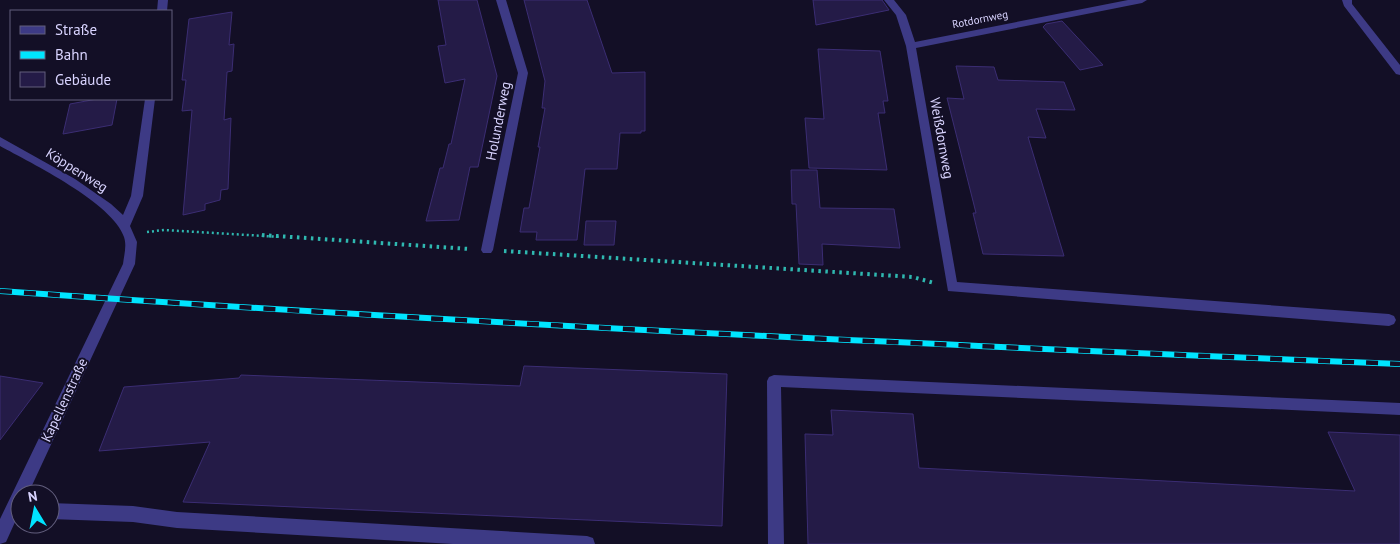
<svg xmlns="http://www.w3.org/2000/svg" width="1400" height="544" font-family="'PT Sans',sans-serif">
<style>
.building{fill:#241b47;stroke:#3b2d73}
.lines{fill:none;stroke-linecap:round;stroke-linejoin:round}
.path-far1{stroke:#2fb8b0;stroke-width:2.5;stroke-dasharray:2 3;stroke-linecap:butt}
.path{stroke:#2fb8b0;stroke-width:4;stroke-dasharray:2.5 4.5;stroke-linecap:butt}
.minor{fill:#3d3a85;fill-rule:evenodd}
.rail-casing{stroke:#00e5ff;stroke-width:6}
.rail{stroke:#130f26;stroke-width:4.5;stroke-dasharray:12;stroke-linecap:butt}
.labels{text-anchor:middle;dominant-baseline:central;stroke-width:4;stroke-linejoin:round;paint-order:stroke}
.far-street-label{font-size:11px;fill:#d9d4ff;stroke:#130f26}
.street-label{font-size:14px;fill:#d9d4ff;stroke:#130f26}
</style>
<rect width="100%" height="100%" fill="#130f26"/>
<path class="building" d="M438 0H477L497 76 478 167H470L459 220 426 221 440 168H443L449 144H451L465 79 445 83 438 46 446 45Z
M524 0H587L612 73 645 72V131H641V133H620L617 169H585L577 240H536L537 232H520L524 208H529L540 147H538L545 108H542L545 81Z
M813 0H882L889 10 816 25Z
M232 12 229 45 234 44 232 71 227 72 224 120 231 118 228 189 221 190 220 200 205 204V210L183 215 192 110 182 111 186 80H182L189 19Z
M1062 21 1103 65 1080 70 1043 27 1046 24Z
M818 49 880 51 888 101H883L885 113H878L887 170 809 168 805 118 824 119Z
M956 66 994 67 998 80 1064 82 1075 110 1036 109 1046 138 1028 137 1064 256 983 254 973 213H976L947 98 964 99Z
M97 99H117L112 125 63 134 70 104Z
M791 170H817L820 208 894 209 900 248 822 244 823 265 799 264 796 204H792Z
M586 221H616L614 245H584Z
M524 366 727 374 722 526 183 502 210 442 99 451 124 387 239 378 241 375 520 386Z
M0 376 43 383 0 440Z
M831 410 913 414 919 468 1355 491 1328 432 1400 435V544H808L805 434 833 435Z"/>
<g class="lines">
<path class="path-far1" d="M147 232 164 230 281 237"/>
<path class="path" d="M262 235 470 249
M504 251 913 277 934 283"/>
<path class="minor" d="M158 0H168L167 11H157Z
M496 0H506L528 73 493 250 491 253H483L481 250 518 73Z
M884 0H894L906 15 915 42 1128 0H1147L1142 3 916 48 957 282 1389 314 1394 316 1396 320 1394 324 1389 326 948 291 906 46 896 15Z
M1342 0H1352V4L1400 65V75L1396 74 1344 6Z
M145 99H155L143 196 130 226 137 242 135 264 28 494H20V511L6 542 0 544V519L123 264C124 255 127 246 124 237 113 203 31 163 0 146V137L75 179 111 204 123 215 131 196Z
M774 375 1400 403V415L781 387 784 544H768L767 381 769 377Z
M50 503 133 506 177 512 587 536 593 538 595 544H453L177 528 133 522 50 519Z"/>
<defs>
<path id="rail" d="M0 291C466 324 933 345 1400 364"/>
</defs>
<use href="#rail" class="rail-casing"/>
<use href="#rail" class="rail"/>
</g>
<g class="labels">
<g class="far-street-label">
<text transform="translate(980 19) rotate(-11)">Rotdornweg</text>
</g>
<g class="street-label">
<text transform="translate(498 121) rotate(-79)">Holunderweg</text>
<text transform="translate(942 138) rotate(80)">Weißdornweg</text>
<text transform="translate(77 170) rotate(32)">Köppenweg</text>
<text transform="translate(64 400) rotate(-65)">Kapellenstraße</text>
</g>
</g>
<rect x="10" y="10" width="162" height="90" fill="#130f26" stroke="#625e7d"/>
<rect x="20" y="26" width="25" height="8" fill="#3d3a85" stroke="#625e7d"/>
<text x="55" y="35" font-size="15" fill="#d9d4ff">Straße</text>
<rect x="20" y="51" width="25" height="8" fill="#00e5ff" stroke="#625e7d"/>
<text x="55" y="60" font-size="15" fill="#d9d4ff">Bahn</text>
<rect x="20" y="72" width="25" height="15" fill="#241b47" stroke="#625e7d"/>
<text x="55" y="85" font-size="15" fill="#d9d4ff">Gebäude</text>
<g transform="translate(35 509) rotate(350)"><circle r="24" fill="#130f26" stroke="#625e7d"/>
<path d="M0-4L9 19L0 12L-9 19Z" fill="#00e5ff"/>
<text y="-8" font-size="14" font-weight="bold" text-anchor="middle" fill="#d9d4ff">N</text>
</g>
</svg>
